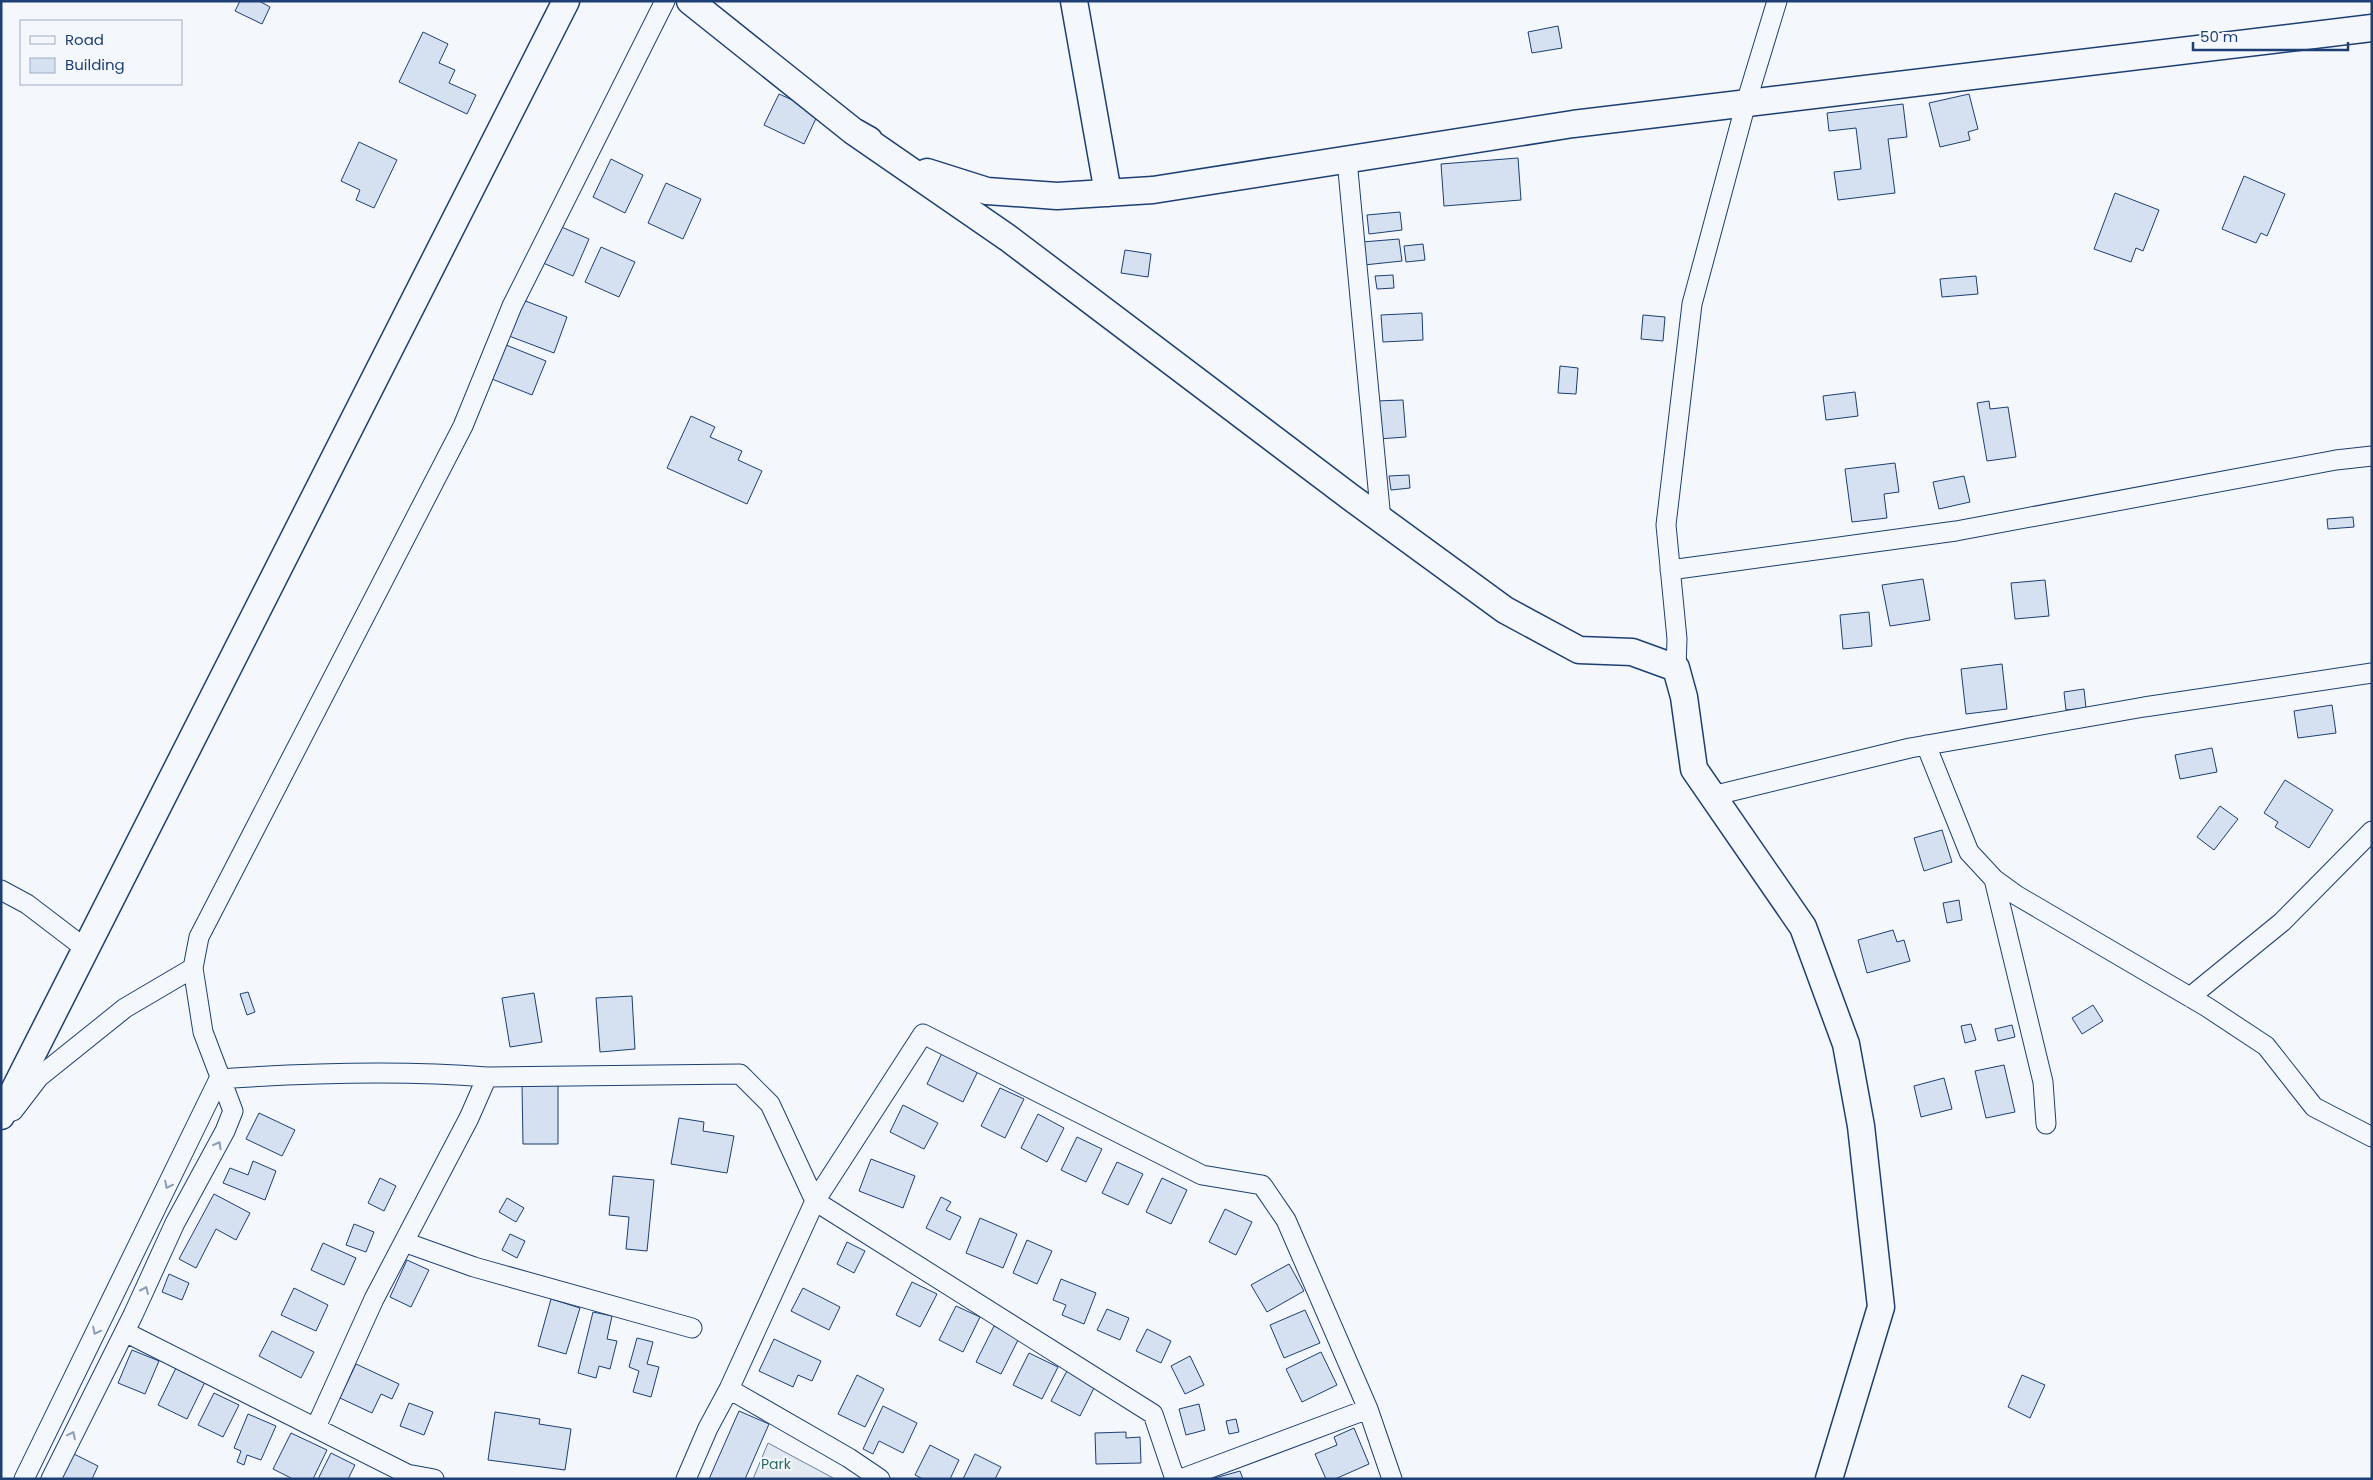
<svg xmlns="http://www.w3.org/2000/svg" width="2373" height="1480" font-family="Poppins,sans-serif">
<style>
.green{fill:#e3e9f0;stroke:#687fa3}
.building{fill:#d5e0f0;stroke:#1d3f73}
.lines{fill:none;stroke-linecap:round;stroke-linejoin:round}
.street-casing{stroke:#1d3f73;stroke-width:21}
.secondary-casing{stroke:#1d3f73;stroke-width:29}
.street{stroke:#f4f7fb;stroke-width:19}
.secondary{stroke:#f4f7fb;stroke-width:26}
.oneway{stroke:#889bb7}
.labels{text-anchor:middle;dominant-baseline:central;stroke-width:4;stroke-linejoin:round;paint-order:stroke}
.park-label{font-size:14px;fill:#2c6c60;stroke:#f4f7fb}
</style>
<rect width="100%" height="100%" fill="#f4f7fb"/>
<path class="green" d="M768 1443 835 1479H753Z"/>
<path class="building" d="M240 1H259L270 7 262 24 235 11Z
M1558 26 1562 48 1532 53 1528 32Z
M423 32 448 44 439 63 455 70 449 83 476 95 467 114 399 82Z
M779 94 819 112 804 144 764 125Z
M1969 94 1978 129 1968 132 1970 140 1940 147 1929 103Z
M1903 104 1907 137 1888 139 1895 193 1838 200 1834 172 1861 169 1856 128 1829 131 1827 113Z
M359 142 397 160 374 208 356 200 360 190 341 181Z
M1518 158 1521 200 1444 206 1441 164Z
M611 159 643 175 625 213 593 197Z
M2244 176 2285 194 2267 236 2261 233 2256 243 2222 229Z
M666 183 701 199 683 239 648 223Z
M2115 193 2159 210 2143 251 2136 248 2131 262 2094 249Z
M1400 212 1402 230 1369 234 1367 215Z
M557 225 589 239 573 276 541 262Z
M1399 239 1402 261 1364 265 1362 242Z
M1423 244 1425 260 1406 262 1404 246Z
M601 247 635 262 619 297 585 282Z
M1125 250 1151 254 1148 277 1121 273Z
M1393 275 1394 288 1377 289 1375 276Z
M1976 276 1978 294 1942 297 1940 279Z
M523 300 567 317 554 353 509 336Z
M1422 313 1423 340 1383 342 1381 315Z
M1643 315 1665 317 1663 341 1641 339Z
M506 345 546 361 532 395 492 379Z
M1560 366 1578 368 1576 394 1558 393Z
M1855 392 1858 416 1826 420 1823 396Z
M1403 400 1406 437 1378 439 1376 401Z
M1989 401 1990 409 2008 407 2016 457 1987 461 1977 403Z
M691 416 715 427 710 437 742 451 738 460 762 471 747 504 667 468Z
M1895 463 1899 492 1884 494 1887 518 1852 522 1845 469Z
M1409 475 1410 488 1391 490 1389 476Z
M1964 476 1970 502 1939 509 1933 482Z
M2353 517 2354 527 2328 529 2327 519Z
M1923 579 1930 620 1890 626 1882 585Z
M2045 580 2049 616 2015 619 2011 583Z
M1869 612 1872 646 1843 649 1840 615Z
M2002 664 2007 709 1966 714 1961 669Z
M2084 689 2086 708 2066 710 2064 692Z
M2332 705 2336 733 2298 738 2294 711Z
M2212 748 2217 772 2180 779 2175 755Z
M2285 780 2333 810 2309 848 2275 827 2278 822 2264 813Z
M2220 806 2238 819 2214 850 2197 837Z
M1942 830 1952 862 1924 871 1914 838Z
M1959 900 1962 920 1947 923 1943 903Z
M1893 930 1897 942 1904 940 1910 961 1867 973 1858 940Z
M248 992 255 1012 247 1015 240 994Z
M534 993 542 1042 510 1047 502 998Z
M632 996 635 1049 600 1052 596 998Z
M2093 1005 2103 1021 2082 1034 2072 1018Z
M1971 1024 1976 1040 1965 1043 1961 1026Z
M2012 1025 2015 1037 1998 1041 1995 1029Z
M942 1053 978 1071 963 1102 927 1084Z
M2004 1065 2015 1112 1986 1118 1975 1071Z
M1944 1078 1952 1109 1921 1117 1914 1086Z
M522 1084H558V1144H523Z
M1000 1088 1024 1099 1005 1138 981 1126Z
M903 1105 938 1123 924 1149 890 1132Z
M259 1113 295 1130 282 1156 246 1139Z
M1038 1114 1064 1128 1047 1162 1021 1148Z
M679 1118 704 1122 703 1131 734 1136 727 1173 671 1164Z
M1077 1137 1102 1149 1086 1182 1061 1170Z
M871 1159 915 1176 903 1208 859 1191Z
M253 1161 276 1171 265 1200 223 1183 230 1168 248 1175Z
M1117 1162 1143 1174 1128 1205 1102 1193Z
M613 1176 654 1180 647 1251 626 1249 629 1217 609 1215Z
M380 1178 396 1186 384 1211 368 1203Z
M1162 1178 1187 1190 1171 1224 1146 1212Z
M214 1194 250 1213 236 1240 216 1229 196 1268 179 1259Z
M941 1197 951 1202 946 1210 961 1217 950 1240 926 1228Z
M507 1198 524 1208 516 1222 499 1212Z
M1225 1209 1252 1222 1236 1255 1209 1242Z
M980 1218 1017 1234 1003 1268 966 1253Z
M354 1224 374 1232 366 1252 346 1245Z
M510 1234 525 1241 517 1258 502 1250Z
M1027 1240 1052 1251 1037 1284 1013 1273Z
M847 1242 865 1251 854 1273 837 1264Z
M323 1243 356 1258 344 1285 311 1270Z
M407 1260 429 1270 411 1307 390 1297Z
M1289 1264 1304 1291 1267 1312 1251 1285Z
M169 1274 189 1283 182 1300 162 1292Z
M1061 1279 1096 1293 1084 1324 1062 1315 1066 1305 1053 1300Z
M912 1282 937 1294 920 1327 896 1315Z
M294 1288 328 1305 316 1331 281 1315Z
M803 1288 840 1307 829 1330 791 1311Z
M551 1299 580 1308 566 1354 538 1346Z
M956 1306 980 1317 963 1352 939 1340Z
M1107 1309 1129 1318 1120 1340 1097 1330Z
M1305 1310 1320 1343 1284 1358 1270 1325Z
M593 1312 612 1316 607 1339 617 1341 610 1369 599 1366 596 1378 578 1373Z
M994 1326 1019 1338 1001 1374 976 1362Z
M1147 1329 1171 1341 1161 1363 1136 1351Z
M272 1331 314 1352 301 1378 259 1356Z
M637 1338 653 1342 647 1364 659 1367 651 1397 633 1392 639 1371 629 1367Z
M774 1339 821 1361 812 1381 798 1375 793 1387 759 1371Z
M132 1350 159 1361 145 1394 118 1383Z
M1321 1352 1337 1385 1302 1402 1286 1369Z
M1029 1353 1058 1367 1042 1399 1013 1385Z
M1190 1356 1204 1385 1185 1394 1171 1366Z
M356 1364 399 1384 392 1399 381 1394 372 1413 340 1398Z
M176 1368 205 1382 187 1419 158 1405Z
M1068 1369 1096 1384 1080 1416 1051 1401Z
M857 1375 884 1389 865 1427 838 1414Z
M2022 1375 2045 1385 2030 1418 2008 1407Z
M214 1393 239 1405 223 1437 198 1425Z
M409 1403 433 1412 424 1435 400 1426Z
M1199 1404 1205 1430 1186 1435 1179 1409Z
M883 1406 917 1423 903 1453 879 1441 873 1454 863 1449Z
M739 1411 769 1424 745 1479H709Z
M495 1412 540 1419 539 1424 571 1429 565 1470 488 1460Z
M248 1414 276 1426 261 1460 247 1455 244 1465 237 1462 241 1451 234 1448Z
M1236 1419 1239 1432 1229 1434 1226 1421Z
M1354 1428 1369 1464 1335 1479H1326L1315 1454 1337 1445 1334 1437Z
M1126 1432V1438L1140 1437 1141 1463 1096 1464 1095 1433Z
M291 1433 327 1450 313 1479H293L273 1469Z
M930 1445 959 1460 950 1479H923L915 1475Z
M72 1453 98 1466 92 1479H60Z
M331 1453 355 1465 348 1479H318Z
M975 1454 1001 1467 995 1479H963Z
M1240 1471 1243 1479H1211Z"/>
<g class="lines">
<defs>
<path id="street" d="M1347 160 1381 520
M1670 570 1956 531 2336 460 2372 456
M1676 668 1677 639 1666 525 1692 304 1746 103 1777 1
M1926 745 1969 852 1994 879 2016 895 2207 1007 2266 1046 2314 1107 2372 1137
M1712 796 1910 748 2144 707 2372 673
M1994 879 2043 1082 2046 1124
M1 890 27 904 86 949
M2190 997 2282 922 2372 831
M219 1079C308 1073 398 1070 487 1077L740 1074 770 1104 815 1201 1153 1414 1175 1479
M13 1111 39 1077 125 1008 193 968
M404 1242 474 1267 692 1328
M125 1332 407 1474 434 1479
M729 1389 849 1458 880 1479
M316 1427 374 1299 469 1118 487 1077
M24 1479 219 1079
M51 1479 133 1315 175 1223 225 1131 233 1111 203 1032 193 968 199 937 463 426 512 306 665 1
M686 1479 708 1428 729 1389 815 1201 923 1034 1202 1175 1262 1185 1286 1220 1368 1409 1392 1479
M1181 1479 1368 1409"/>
<path id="secondary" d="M690 1 853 131 869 140
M1074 1 1108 193
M853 131 1008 238 1349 496 1505 610 1579 650 1632 652 1676 668 1684 697 1694 769 1803 927 1846 1044 1861 1126 1881 1307 1829 1479
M927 172 987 191 1057 196 1153 190 1573 124 2372 28
M1 1116 566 1"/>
</defs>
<use href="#street" class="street-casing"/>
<use href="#secondary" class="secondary-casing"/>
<use href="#street" class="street"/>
<use href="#secondary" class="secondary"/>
</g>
<defs><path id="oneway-chevron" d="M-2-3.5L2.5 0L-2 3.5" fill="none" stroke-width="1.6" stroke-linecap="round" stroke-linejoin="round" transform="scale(1.25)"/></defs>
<g class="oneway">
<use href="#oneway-chevron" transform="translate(218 1145) rotate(-61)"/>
<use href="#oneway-chevron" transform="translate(168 1185) rotate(116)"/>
<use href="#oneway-chevron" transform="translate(145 1290) rotate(-66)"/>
<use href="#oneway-chevron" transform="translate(96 1331) rotate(116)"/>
<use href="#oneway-chevron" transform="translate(72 1435) rotate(-64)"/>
</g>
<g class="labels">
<g class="park-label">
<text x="776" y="1464">Park</text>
</g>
</g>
<rect width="2373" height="1480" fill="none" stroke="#1d3f73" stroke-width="5"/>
<rect x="20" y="20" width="162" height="65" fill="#f4f7fb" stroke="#9eadc5"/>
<rect x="30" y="36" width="25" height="8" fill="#f4f7fb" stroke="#9eadc5"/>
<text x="65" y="45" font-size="15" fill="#1d3f73">Road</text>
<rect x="30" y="58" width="25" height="15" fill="#d5e0f0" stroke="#9eadc5"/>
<text x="65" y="70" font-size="15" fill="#1d3f73">Building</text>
<path d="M2193 42v8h155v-8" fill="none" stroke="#1d3f73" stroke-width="2.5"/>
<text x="2200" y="42" font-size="15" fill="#1d3f73" stroke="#f4f7fb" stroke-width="4" paint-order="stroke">50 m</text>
</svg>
